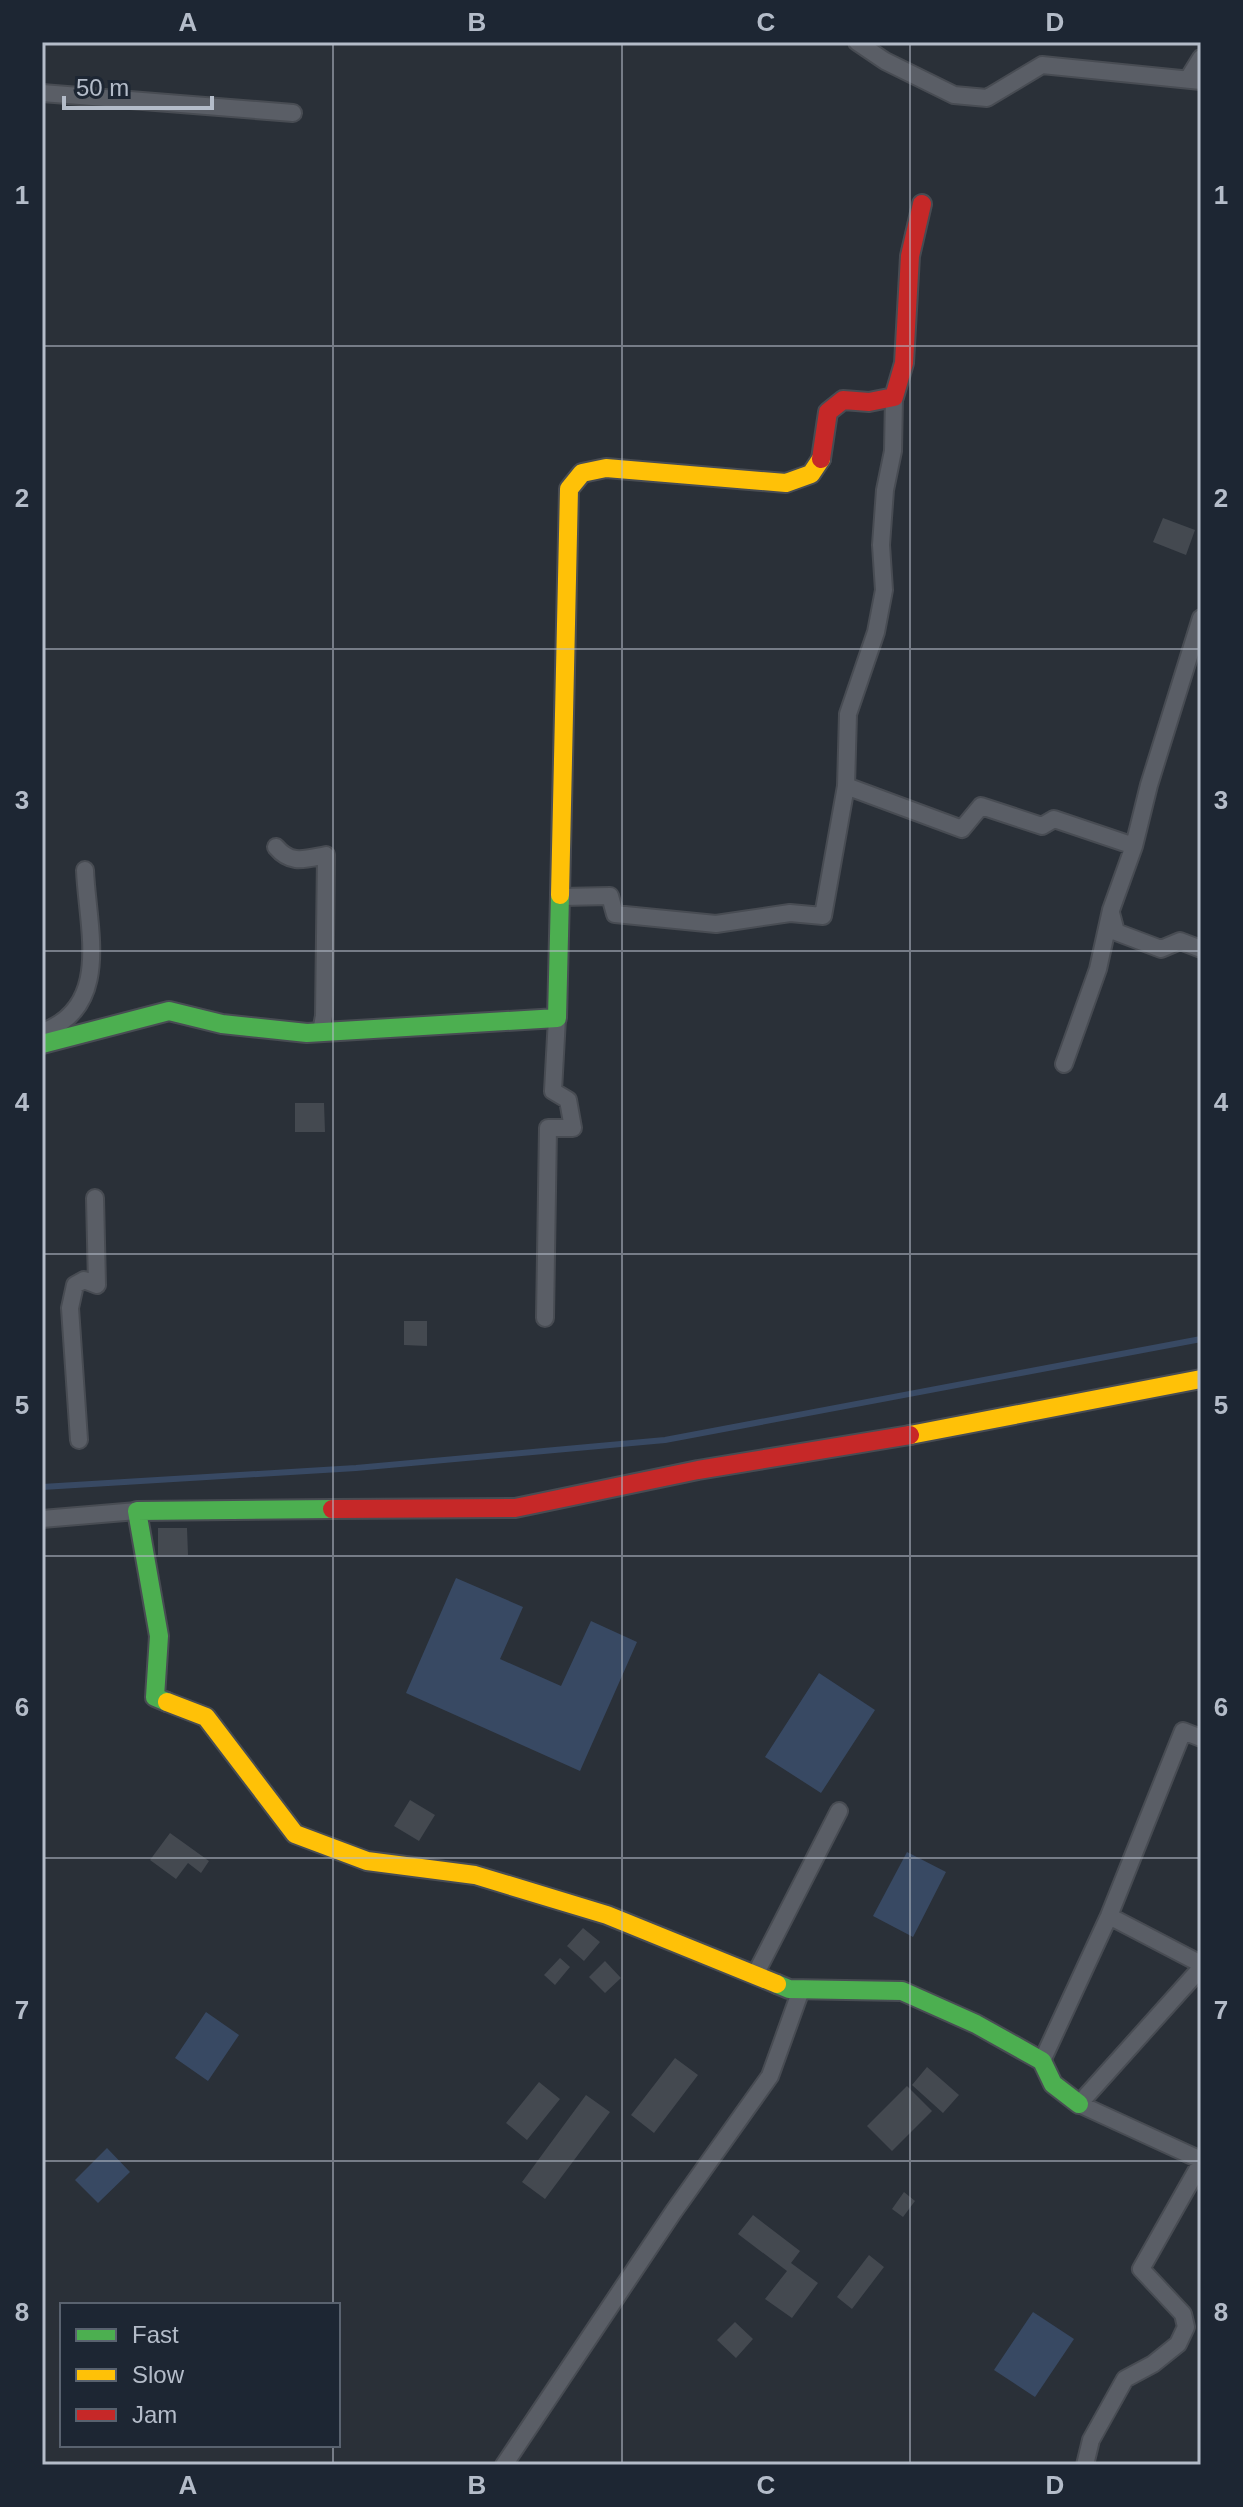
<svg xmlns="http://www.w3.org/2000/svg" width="1243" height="2507" font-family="Helvetica,sans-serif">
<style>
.water{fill:#384963}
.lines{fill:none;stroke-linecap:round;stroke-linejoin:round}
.stream{stroke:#384963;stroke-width:6}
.building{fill:#444950}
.street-casing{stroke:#484c53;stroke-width:20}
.fast-casing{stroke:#484c53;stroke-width:22}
.slow-casing{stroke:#484c53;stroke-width:22}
.jam-casing{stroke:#484c53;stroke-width:22}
.street{stroke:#5a5e66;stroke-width:16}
.fast{stroke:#4caf50;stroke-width:18}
.slow{stroke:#ffc107;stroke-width:18}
.jam{stroke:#c62828;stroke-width:18}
.grid{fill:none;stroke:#b4bcc9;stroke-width:2;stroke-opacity:0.55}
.neatline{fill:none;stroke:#b4bcc9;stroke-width:3}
.grid-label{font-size:26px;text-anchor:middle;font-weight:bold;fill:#b4bcc9}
</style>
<rect width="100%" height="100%" fill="#2a3038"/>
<path class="water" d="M456 1578 523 1607 500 1659 561 1686 591 1621 637 1642 580 1771 406 1693Z
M819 1673 875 1710 821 1793 765 1757Z
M907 1852 946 1872 913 1937 873 1916Z
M206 2012 239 2035 208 2081 175 2058Z
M107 2148 130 2172 98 2203 75 2180Z
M1033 2312 1074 2339 1035 2397 994 2370Z"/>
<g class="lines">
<path class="stream" d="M42 1487 356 1468 665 1440 1201 1339"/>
</g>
<path class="building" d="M1163 518 1195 530 1186 555 1153 542Z
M295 1103H324L325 1132H295Z
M404 1321H427V1346L404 1345Z
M158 1528H187L188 1555H158Z
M410 1800 435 1815 419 1841 394 1826Z
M170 1833 209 1861 201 1873 188 1863 176 1879 150 1860Z
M583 1928 600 1942 584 1961 567 1946Z
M560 1958 570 1967 555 1985 544 1975Z
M605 1961 621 1978 605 1993 589 1977Z
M675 2058 698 2075 654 2133 631 2115Z
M927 2067 959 2095 943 2113 912 2085Z
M539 2082 560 2099 527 2140 506 2123Z
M907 2086 932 2111 892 2151 867 2126Z
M586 2095 610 2112 545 2199 522 2182Z
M904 2192 915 2201 903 2217 892 2209Z
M753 2215 800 2251 791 2263 818 2283 792 2318 765 2299 787 2271 738 2234Z
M869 2255 884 2267 852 2309 837 2297Z
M735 2322 753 2339 736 2358 717 2340Z"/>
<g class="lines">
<defs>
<path id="street" d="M857 42 885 61 954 95 987 98 1042 65 1201 81
M1188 79 1201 58
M42 93 293 113
M846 786 962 829 981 806 1042 826 1054 819 1134 846
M276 847C291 865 305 859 326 855L324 1016 321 1031
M562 897 610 896 615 914 716 924 790 913 823 916 846 786 848 714 876 632 884 590 881 545 885 490 893 451 894 397
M1111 913 1116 932 1161 949 1180 941 1201 949
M42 1032C113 1007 87 926 85 870
M1064 1064 1098 969 1111 910 1134 846 1149 785 1201 618
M545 1318 548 1128H573L568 1100 553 1091 557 1018
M79 1440 70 1308 75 1285 84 1280 97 1285 95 1198
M42 1519 137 1511
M1109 1916 1201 1964
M1201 1968 1079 2104 1201 2160
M755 1975 839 1811
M1042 2061 1109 1916 1183 1731 1201 1738
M504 2465 674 2211 770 2076 801 1990
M1085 2465 1091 2440 1125 2379 1153 2364 1178 2344 1186 2327 1183 2314 1141 2269 1201 2163"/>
<path id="fast" d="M42 1044 169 1011 222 1024 307 1033 557 1018 560 895
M167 1702 155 1697 159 1636 137 1511 332 1509
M777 1984 789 1989 902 1991 976 2024 1042 2061 1053 2084 1079 2104"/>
<path id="slow" d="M560 895 569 489 582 473 606 468 786 483 811 474 821 459
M910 1435 1201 1379
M167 1702 206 1717 295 1834 367 1861 475 1875 607 1915 777 1984"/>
<path id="jam" d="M821 459 828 412 843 400 869 402 894 397 904 363 910 256 922 204
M332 1509 515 1508 698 1470 910 1435"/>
</defs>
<use href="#street" class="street-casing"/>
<use href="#fast" class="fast-casing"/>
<use href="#slow" class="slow-casing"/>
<use href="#jam" class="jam-casing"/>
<use href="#street" class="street"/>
<use href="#fast" class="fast"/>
<use href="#slow" class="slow"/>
<use href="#jam" class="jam"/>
</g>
<path class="grid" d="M333 42V2305M622 42V2465M910 42V2465M42 346H1201M42 649H1201M42 951H1201M42 1254H1201M42 1556H1201M42 1858H1201M42 2161H1201M333 2445V2465"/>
<rect width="1243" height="2507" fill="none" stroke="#1d2633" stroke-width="88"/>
<rect x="60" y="2303" width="280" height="144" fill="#1d2633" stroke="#59626f" stroke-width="2"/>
<rect x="76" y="2329" width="40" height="12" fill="#4caf50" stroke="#59626f" stroke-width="2"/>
<text x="132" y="2343" font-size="24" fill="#b4bcc9">Fast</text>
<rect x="76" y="2369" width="40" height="12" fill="#ffc107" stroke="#59626f" stroke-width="2"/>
<text x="132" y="2383" font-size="24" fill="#b4bcc9">Slow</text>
<rect x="76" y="2409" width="40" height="12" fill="#c62828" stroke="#59626f" stroke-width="2"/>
<text x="132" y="2423" font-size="24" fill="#b4bcc9">Jam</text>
<path d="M64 96v12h148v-12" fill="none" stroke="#b4bcc9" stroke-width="4"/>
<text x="76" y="96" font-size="24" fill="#b4bcc9" stroke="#1d2633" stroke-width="6" paint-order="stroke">50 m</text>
<rect x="44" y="44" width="1155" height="2419" class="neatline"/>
<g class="grid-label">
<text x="188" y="31">A</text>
<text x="477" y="31">B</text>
<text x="766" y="31">C</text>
<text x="1055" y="31">D</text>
<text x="22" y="204">1</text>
<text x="1221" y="204">1</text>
<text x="22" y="507">2</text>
<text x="1221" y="507">2</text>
<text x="22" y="809">3</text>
<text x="1221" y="809">3</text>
<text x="22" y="1111">4</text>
<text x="1221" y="1111">4</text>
<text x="22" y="1414">5</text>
<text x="1221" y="1414">5</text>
<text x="22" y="1716">6</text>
<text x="1221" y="1716">6</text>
<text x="22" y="2019">7</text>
<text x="1221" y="2019">7</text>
<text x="22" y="2321">8</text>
<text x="1221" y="2321">8</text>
<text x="188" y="2494">A</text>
<text x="477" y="2494">B</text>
<text x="766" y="2494">C</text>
<text x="1055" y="2494">D</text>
</g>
</svg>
